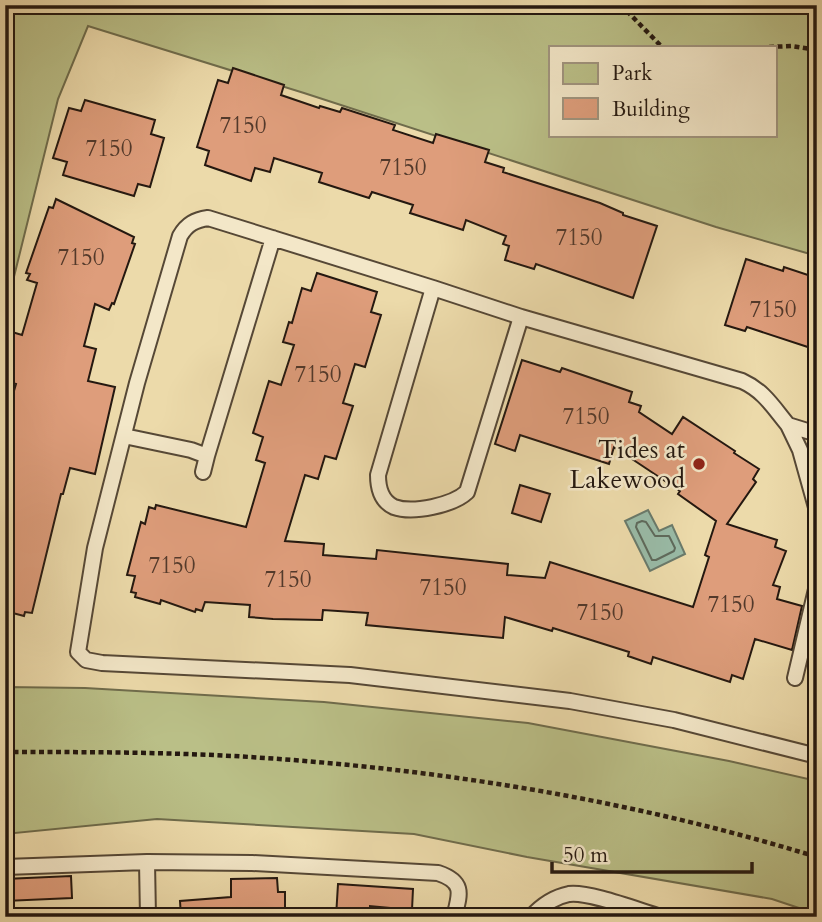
<svg xmlns="http://www.w3.org/2000/svg" width="822" height="922" font-family="Cardo,serif">
<style>
.green{fill:#babf87;stroke:#6f6c4c;stroke-width:2;fill-rule:evenodd}
.water{fill:#99bba7;stroke:#6a7a6b;stroke-width:2}
.lines{fill:none;stroke-linecap:round;stroke-linejoin:round}
.shore{stroke:#5e6a5c;stroke-width:2}
.building{fill:#de9d7b;stroke:#241810;stroke-width:2}
.lane-casing{stroke:#564836;stroke-width:18}
.path{stroke:#241810;stroke-width:4.5;stroke-dasharray:5 3.5;stroke-linecap:butt}
.lane{stroke:#f3e7c8;stroke-width:14}
.poi-dot{fill:#8f2418;stroke:#f3e7c8;stroke-width:2.5}
.labels{text-anchor:middle;dominant-baseline:central;stroke-width:5;stroke-linejoin:round;paint-order:stroke}
.number-label{font-size:23px;fill:#52392b}
.poi-label{font-size:26px;fill:#241810;stroke:#f3e7c8;text-anchor:end}
</style>
<rect width="100%" height="100%" fill="#ecdaaa"/>
<filter id="stains"><feTurbulence type="fractalNoise" baseFrequency=".00286" numOctaves="4"/><feColorMatrix values="0 0 0 0 .2 0 0 0 0 .09 0 0 0 0 .02 0 0 0 .5 -.17"/></filter>
<radialGradient id="worn" r=".72"><stop offset=".6" stop-color="#630" stop-opacity="0"/><stop offset="1" stop-color="#630" stop-opacity=".3"/></radialGradient>
<path class="green" d="M5 5H817V256L716 227 304 93 88 26 58 99 5 313ZM551 47H775V135H551Z
M5 687 85 688 324 702 528 723 729 761 817 781V914L772 899 527 857 414 834 157 819 5 834Z"/>
<path class="water" d="M648 510 659 531 672 525 685 554 650 571 625 521Z"/>
<g class="lines">
<path class="shore" d="M642 521 646 522 655 536H669L675 548 674 551 656 560H652L636 527 637 523Z"/>
</g>
<path class="building" d="M233 68 284 85 281 95 319 108 320 106 340 112 342 108 395 125 393 130 433 143 436 134 489 150 485 162 504 168 503 172 600 203 623 213V215L657 226 633 298 536 264 534 269 505 260 509 246 503 244 506 236 466 220 463 230 410 213 413 205 372 192 369 198 319 182 322 173 274 158 270 172 255 168 251 181 205 165 209 151 197 147 218 80 228 83Z
M85 100 155 120 151 134 164 138 150 187 138 184 134 196 63 175 67 162 53 158 69 108 81 111Z
M56 199 134 237 132 243 135 244 114 304 112 303 109 310 95 304 84 346 96 349 88 381 115 387 95 474 70 468 63 494H61L32 613 25 612 24 616 5 611V422L16 384 5 381V357L12 332 22 335 37 283 27 280 30 274 26 273 49 207 53 208Z
M746 259 783 271 784 267 817 278V350L747 327 745 331 725 325Z
M317 273 377 292 371 312 381 315 365 367 355 364 343 403 353 406 336 459 325 456 318 479 305 475 285 541 324 544 323 555 376 559 377 550 508 564 507 575 545 578 550 562 693 607 709 557 705 555 716 521 678 494 680 491 614 447 609 464 520 435 515 451 495 444 522 360 560 372 562 368 632 392 629 402 641 406 639 412 672 434 683 417 735 451 734 453 759 469 753 479 756 482 727 524 777 540 775 547 786 551 773 585 780 587 777 599 802 606 792 650 755 639 743 679 732 675 730 682 653 657 651 664 628 656 629 652 553 628 552 631 505 617 503 638 366 625 368 613 323 610 322 620 273 619 249 617 250 605 205 602 202 611 196 609 195 612 161 600 160 604 135 597 136 593 131 592 135 576 127 575 141 522 145 524 149 507 155 509 156 505 246 527 265 463 256 460 263 437 253 433 269 381 281 385 294 345 283 342 289 322 292 323 302 288 311 291Z
M520 485 550 494 541 522 512 513Z
M71 876 72 898 5 901V879Z
M277 878 278 892H285V917H181L180 901 231 897V879Z
M338 884 413 889 412 910 370 906V917H336Z"/>
<g class="lines">
<defs>
<path id="lane" d="M433 288 521 317
M788 425C773 407 764 391 742 381L521 317 467 492C453 505 413 514 394 507 381 501 378 488 378 475L433 288 208 218C195 220 187 224 180 236L137 383 95 548 78 652 86 660 102 663 350 675 570 701 674 720 817 756
M817 434 788 425 800 450 817 511
M124 436 191 450 207 456 273 238
M203 472 207 456
M795 678 817 585
M147 862 252 863 438 873C465 882 460 894 454 917
M5 867 147 862 148 917
M531 917C541 906 554 897 569 894 588 891 640 911 661 917"/>
</defs>
<use href="#lane" class="lane-casing"/>
<path class="path" d="M621 5 662 47
M769 47 791 46 817 50
M5 752C81 752 157 752 233 756 429 767 629 799 817 857"/>
<use href="#lane" class="lane"/>
</g>
<circle class="poi-dot" cx="699" cy="464" r="7"/>
<g class="labels">
<g class="number-label">
<text x="243" y="125">7150</text>
<text x="109" y="148">7150</text>
<text x="403" y="167">7150</text>
<text x="579" y="237">7150</text>
<text x="81" y="257">7150</text>
<text x="773" y="309">7150</text>
<text x="318" y="374">7150</text>
<text x="586" y="416">7150</text>
<text x="172" y="565">7150</text>
<text x="288" y="579">7150</text>
<text x="443" y="587">7150</text>
<text x="731" y="604">7150</text>
<text x="600" y="612">7150</text>
</g>
<g class="poi-label">
<text x="685" y="449">Tides at<tspan x="685" dy="30">Lakewood</tspan></text>
</g>
</g>
<rect width="822" height="922" fill="none" stroke="#ecdaaa" stroke-width="28"/>
<rect x="7" y="7" width="808" height="908" fill="none" stroke="#241810" stroke-width="3.5"/>
<rect x="14" y="14" width="794" height="894" fill="none" stroke="#241810" stroke-width="2"/>
<rect x="549" y="46" width="228" height="91" fill="#f3e7c8" stroke="#a0947e" stroke-width="2"/>
<rect x="563" y="63" width="35" height="21" fill="#babf87" stroke="#a0947e" stroke-width="2"/>
<text x="612" y="80" font-size="21" fill="#241810">Park</text>
<rect x="563" y="98" width="35" height="21" fill="#de9d7b" stroke="#a0947e" stroke-width="2"/>
<text x="612" y="116" font-size="21" fill="#241810">Building</text>
<path d="M552 862v10h200v-10" fill="none" stroke="#241810" stroke-width="3.5"/>
<text x="563" y="862" font-size="21" fill="#241810" stroke="#f3e7c8" stroke-width="5" paint-order="stroke">50 m</text>
<rect width="100%" height="100%" filter="url(#stains)"/>
<rect width="100%" height="100%" fill="url(#worn)"/>
</svg>
